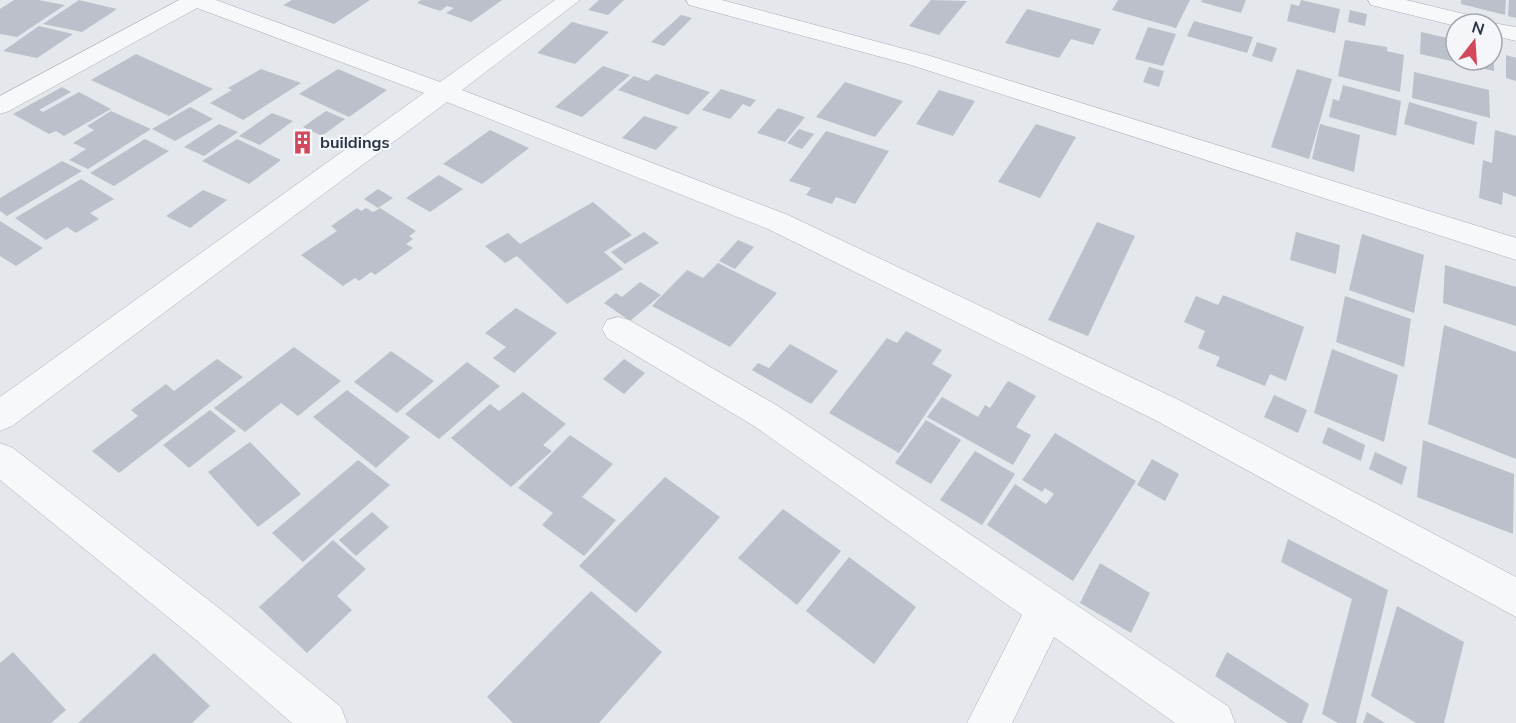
<svg xmlns="http://www.w3.org/2000/svg" width="1516" height="723" font-family="Mulish,sans-serif">
<style>
.building{fill:#bbc0ca}
.lines{fill:none;stroke-linecap:round;stroke-linejoin:round}
.street-casing{stroke:#a9aeb7;stroke-width:1}
.street{fill:#f7f8fa;fill-rule:evenodd}
.labels{text-anchor:middle;dominant-baseline:central;stroke-width:4.5;stroke-linejoin:round;paint-order:stroke}
.poi-label{font-size:16px;font-weight:bold;fill:#2b3445;stroke:#f4f6f9;text-anchor:start}
</style>
<rect width="100%" height="100%" fill="#e4e7ec"/>
<path class="building" d="M14 0H38L65 5 17 37 0 34V9Z
M79 0 117 9 82 32 43 24Z
M292 0H370L334 24 283 5Z
M421 0H502L471 22 446 13 454 8 447 6 440 11 417 3Z
M599 0H624L608 15 588 10Z
M931 0 967 1 939 35 909 26Z
M1118 0H1190L1176 28 1112 10Z
M1202 0H1246L1241 13 1201 2Z
M1301 0 1340 9 1335 33 1287 21 1291 4 1299 6Z
M1461 0H1506L1505 15 1461 4Z
M1509 0H1516V18L1508 16Z
M1027 9 1101 29 1093 45 1071 39 1059 58 1005 43Z
M1350 10 1367 14 1365 26 1348 22Z
M681 15 692 18 664 46 651 42Z
M1194 21 1253 37 1247 53 1187 36Z
M572 22 609 32 575 64 537 53Z
M39 26 73 34 37 58 3 51Z
M1148 27 1176 34 1163 66 1135 59Z
M1421 32 1456 40V60H1494V71L1420 54Z
M1345 40 1387 47V51L1404 55 1400 92 1338 76Z
M1257 42 1277 48 1272 62 1252 56Z
M136 54 213 89 169 116 91 80Z
M1506 55 1516 58V81L1506 78Z
M603 66 630 75 582 117 555 107Z
M1149 67 1164 71 1159 87 1143 82Z
M261 69 301 83 243 120 210 103 232 90 228 88Z
M338 69 387 90 349 117 299 94Z
M1297 69 1332 79 1309 159 1271 147Z
M1414 72 1489 90 1490 118 1412 98Z
M656 74 710 92 688 115 618 90 634 76 648 81Z
M845 82 903 101 875 137 816 117Z
M1343 85 1401 101 1396 136 1329 117 1333 99 1339 101Z
M62 87 71 92 39 110 43 112 79 92 111 109 64 136 56 131 49 134 13 114Z
M721 89 756 100 750 107 743 104 730 119 702 110Z
M939 90 975 101 953 136 916 124Z
M1409 102 1477 122 1474 145 1404 124Z
M190 107 213 119 175 141 152 129Z
M778 108 805 117 785 142 757 133Z
M111 111 151 129 88 169 69 160 86 149 73 143 94 130 87 126Z
M326 111 345 119 322 136 303 127Z
M272 113 293 121 260 145 239 136Z
M644 116 678 127 656 150 622 138Z
M219 124 238 132 204 156 184 147Z
M1036 124 1076 137 1040 198 998 182Z
M1320 124 1360 135 1354 172 1312 159Z
M799 129 814 134 802 149 787 143Z
M490 130 529 148 482 184 443 164Z
M1495 130 1516 136V197L1503 192 1502 205 1479 198 1483 160 1492 163Z
M826 131 889 151 855 204 836 197 832 204 806 195 811 188 789 181Z
M303 136 312 140 301 148 292 145Z
M145 139 169 151 114 186 90 173Z
M237 139 281 160 249 184 202 161Z
M62 161 82 171 7 216 0 211V198Z
M439 175 463 189 430 212 406 198Z
M81 179 114 199 90 213 99 219 76 233 67 227 46 240 15 218Z
M378 189 393 198 378 208 364 199Z
M203 190 227 200 190 228 166 216Z
M593 202 632 235 604 252 623 269 567 304 517 256 505 263 485 246 508 233 520 244Z
M357 208 361 211 366 208 373 212 380 208 416 231 409 236 413 239 406 244 413 248 375 275 371 272 359 281 355 278 343 286 301 255 337 231 331 226Z
M0 221 43 248 16 266 0 256Z
M1097 222 1135 236 1088 336 1048 320Z
M644 232 659 243 625 264 611 252Z
M1296 232 1340 245 1336 274 1290 260Z
M1362 234 1424 255 1414 313 1349 290Z
M738 240 754 247 735 269 719 261Z
M718 263 777 293 730 347 652 306 687 270 703 278Z
M1445 265 1516 287V326L1443 303Z
M640 282 661 295 630 321 604 303 616 293 622 297Z
M1223 295 1304 327 1286 381 1270 374 1265 386 1216 366 1220 357 1198 348 1205 331 1184 322 1196 296 1218 305Z
M1345 296 1411 319 1404 367 1336 342Z
M516 308 557 333 514 373 493 358 506 347 485 333Z
M1444 325 1516 352V459L1428 424Z
M906 331 942 350 932 364 952 375 899 453 829 413 887 338 897 343Z
M790 344 838 371 811 404 752 370 758 363 769 368Z
M294 347 341 381 298 416 281 403 245 432 214 408Z
M1332 349 1398 375 1384 442 1314 413Z
M391 351 434 381 397 413 354 382Z
M217 359 243 377 119 473 92 451 138 416 131 410 166 384 174 391Z
M624 359 645 373 624 394 603 379Z
M467 362 500 386 439 439 405 414Z
M1008 381 1036 396 1016 427 1031 435 1013 465 927 417 942 397 978 417 985 405 990 408Z
M347 390 410 437 376 468 313 417Z
M523 392 566 424 543 445 552 451 511 487 451 438 490 404 499 411Z
M1274 395 1307 410 1298 433 1264 417Z
M210 410 236 431 189 468 163 445Z
M926 420 961 440 931 484 895 463Z
M1328 427 1365 445 1361 461 1322 443Z
M1055 433 1136 481 1073 581 987 525 1015 484 1046 504 1054 494 1045 488 1042 492 1022 480Z
M570 435 613 464 582 497 616 520 584 556 542 525 553 513 518 488Z
M1423 440 1514 474 1513 534 1417 497Z
M250 442 301 494 258 527 208 472Z
M975 451 1015 474 982 525 940 500Z
M1375 452 1407 467 1402 485 1369 469Z
M1152 459 1179 474 1165 501 1137 485Z
M358 460 390 485 303 562 272 533Z
M665 477 720 517 636 613 579 566Z
M783 509 841 551 797 605 738 558Z
M372 512 389 527 356 556 339 540Z
M1288 539 1388 590 1356 723H1338L1322 714 1352 599 1281 562Z
M333 540 366 569 337 596 352 610 307 653 259 607Z
M849 557 916 607 874 664 806 611Z
M1100 563 1150 593 1131 633 1080 603Z
M591 591 662 652 599 723H513L487 697Z
M1397 606 1464 642 1444 723H1416L1371 696Z
M13 652 66 710 51 723H0V663Z
M1227 652 1309 704 1302 723H1288L1215 676Z
M154 653 210 706 192 723H78Z
M1367 712 1385 723H1363Z"/>
<g class="lines">
<defs>
<path id="street" d="M179 0H216L440 82 555 0H580L462 90 788 215 1179 400 1516 577V617L1155 420 768 229 447 102 12 426 0 431V397L424 93 197 8 9 111 0 114V96Z
M686 0H722L927 55 1516 238V260L911 65 689 5Z
M1368 0H1406L1485 19 1487 22 1516 27V41L1492 35V24L1456 26 1371 5Z
M618 317 629 320 778 406 1229 707 1235 723H1175L1054 637 1012 723H967L1022 615 754 426 607 338 602 329 607 320Z
M0 443 13 448 224 612 341 707 347 723H292L196 640 0 480Z"/>
</defs>
<use href="#street" class="street-casing"/>
<use href="#street" class="street"/>
</g>
<defs>
<symbol id="building-bare" viewBox="-9 -9 18 18"><path d="M-4-6H4V6H1V3H-1V6H-4ZM-2.5-4.3h1.7v1.8h-1.7ZM.8-4.3h1.7v1.8H.8ZM-2.5-1h1.7V.8h-1.7ZM.8-1h1.7V.8H.8Z" fill="#d1495b" stroke="#f4f6f9" stroke-width="2.5" paint-order="stroke"/></symbol>
</defs>
<g fill-rule="evenodd">
<use href="#building-bare" x="286" y="126" width="33" height="33"/>
</g>
<g class="labels">
<g class="poi-label">
<text x="320" y="142">buildings</text>
</g>
</g>
<g transform="translate(1474 42) rotate(17)"><circle r="28" fill="#f4f6f9" stroke="#a4a8b1" stroke-width="1.5"/>
<path d="M0-4.5L10 22L0 15L-10 22Z" fill="#d1495b"/>
<text y="-9" font-size="16" font-weight="bold" text-anchor="middle" fill="#2b3445">N</text>
</g>
</svg>
